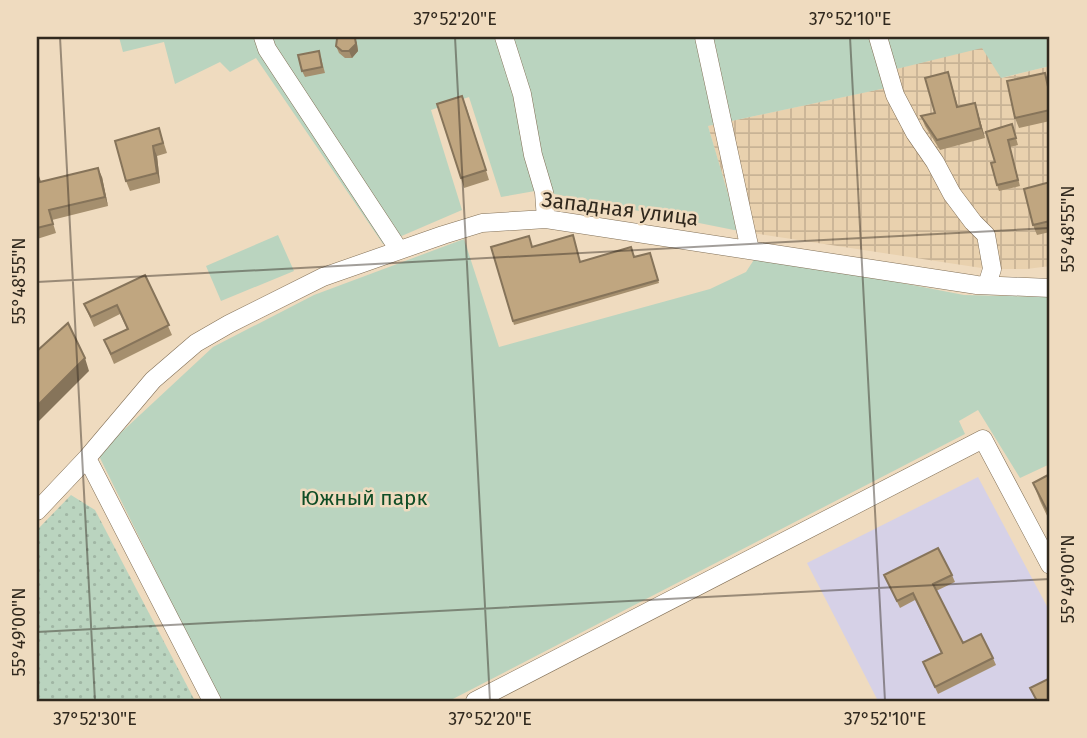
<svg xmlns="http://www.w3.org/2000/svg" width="1087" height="738" font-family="'Fira Sans',sans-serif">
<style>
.industrial{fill:url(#industrial-grid)}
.education{fill:#d6d1e7}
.grass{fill:url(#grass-dots)}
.green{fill:#bad4bf}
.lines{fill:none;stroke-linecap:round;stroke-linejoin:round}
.minor-casing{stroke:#827057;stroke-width:19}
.minor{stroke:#fff;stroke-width:18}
.wall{fill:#a58f6e}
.shaded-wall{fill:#86745a}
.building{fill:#c0a680;stroke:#86745a;stroke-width:2}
.ticks{fill:none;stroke:#31291e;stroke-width:2;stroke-opacity:0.45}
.labels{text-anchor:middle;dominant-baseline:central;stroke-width:5;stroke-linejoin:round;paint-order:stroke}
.street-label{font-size:21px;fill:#31291e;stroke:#efdbbf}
.park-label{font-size:21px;fill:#104d26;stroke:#efdbbf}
.neatline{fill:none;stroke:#31291e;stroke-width:2.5}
.ticks-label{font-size:18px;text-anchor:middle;fill:#31291e}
</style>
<defs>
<pattern id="industrial-grid" width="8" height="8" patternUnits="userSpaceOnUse" patternTransform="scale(1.75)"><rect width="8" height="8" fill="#e9d1ae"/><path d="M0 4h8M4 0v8" fill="none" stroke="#c8b395"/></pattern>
<pattern id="grass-dots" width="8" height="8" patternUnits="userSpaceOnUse" patternTransform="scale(1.75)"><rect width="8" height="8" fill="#bad4bf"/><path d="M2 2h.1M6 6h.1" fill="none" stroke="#a0b6a4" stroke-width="1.8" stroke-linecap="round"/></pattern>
</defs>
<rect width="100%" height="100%" fill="#efdbbf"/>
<path class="industrial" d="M982 47 1002 78 1050 66V266L1027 269H988L739 231 708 126 885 88 880 73Z"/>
<path class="education" d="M978 477 1050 612V701H878L807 563Z"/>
<path class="grass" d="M71 495 95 510 195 701H37V530Z"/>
<path class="green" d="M119 37H1050V66L1001 78 982 48 880 73 886 88 708 126 739 231 544 192 535 191 501 197 469 97 431 110 462 210 383 244 256 58 230 72 220 62 175 84 164 42 123 52Z
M278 235 294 271 221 301 206 266Z
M464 239 499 347 710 289 746 272 757 255 964 295 1050 297V464L1020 478 978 410 959 421 965 434 449 701H220L98 454 213 347 314 295Z"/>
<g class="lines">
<defs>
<path id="minor" d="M263 37 267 49 399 250
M504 37 522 94 533 155 544 192 546 219
M704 37 750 250
M878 37 895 95 915 133 935 162 952 194 973 222 986 235 992 269 987 285
M87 458 212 701
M37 511 87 458 153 380 196 343 229 324 323 277 443 235 482 223 546 219 977 285 1050 288
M475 701 983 439 1050 565"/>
</defs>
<use href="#minor" class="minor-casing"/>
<use href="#minor" class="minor"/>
</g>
<path class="wall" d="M355 38 357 44 358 51 352 58H345L339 53 336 46Z
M321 58 325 73 305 77 302 71Z
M1045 73 1050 90V121L1019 128 1015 118Z
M951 82 958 107 978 113 985 138 940 150 925 126 921 116 935 113Z
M466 106 489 180 464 188 461 178Z
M1012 124 1018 145 1010 147 1020 186 999 191 997 185Z
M159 128 167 153 157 156 160 183 130 191 126 181Z
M37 172 40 181 102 177 108 206 52 220 56 233 37 239Z
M1050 182V232L1037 235 1033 225Z
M491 247H532L581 261 634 257 650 253 659 283 514 325Z
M145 275 172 335 114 364 104 340 127 329 120 314 94 327 84 304Z
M1050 474V522L1040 501 1033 483Z
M884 575H952L955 582 936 591 963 643 993 658 996 665 938 694 923 662 941 653 915 600 900 608Z"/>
<path class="shaded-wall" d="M355 38 357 44 358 51 352 58 349 51Z
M975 103 978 113 985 138 981 128Z
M153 146 157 156 160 183 157 173Z
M98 168 102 177 108 206 105 197Z
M85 358 89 371 37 423V406Z"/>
<path class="building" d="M339 37H354L355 38 356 44 349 51H342L336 46 337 39Z
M319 51 322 67 302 71 298 55Z
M948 72 957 107 975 103 981 128 937 140 921 116 935 113 925 78Z
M1045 73 1050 96V110L1015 118 1007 81Z
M462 96 486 170 461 178 437 104Z
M1012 124 1016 138 1008 140 1018 180 997 185 991 163 995 162 986 132Z
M159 128 163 143 153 146 157 173 126 181 115 141Z
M98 168 105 197 49 210 53 224 37 228V173L40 182Z
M1050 182V221L1033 225 1024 189Z
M573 235 580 262 631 247 634 257 650 253 658 280 513 321 491 247 529 236 532 247Z
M145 275 169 325 111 354 104 340 128 329 117 305 91 317 84 304Z
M68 323 85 358 37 406V351Z
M1050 474V516L1033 483Z
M938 548 952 575 933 584 963 643 981 634 993 658 935 687 923 662 942 653 913 593 897 601 884 575Z
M1050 678V701H1037L1030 688Z"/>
<path class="ticks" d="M60 37 95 701M455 37 490 701M850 37 885 701M37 282 1050 228M37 632 1050 579"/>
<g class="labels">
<g class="street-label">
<text transform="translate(620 209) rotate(7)">Западная улица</text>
</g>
<g class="park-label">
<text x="364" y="498">Южный парк</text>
</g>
</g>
<rect width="1087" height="738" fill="none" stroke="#efdbbf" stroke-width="77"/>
<rect x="38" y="38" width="1010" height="662" class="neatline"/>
<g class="ticks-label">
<text x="455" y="25">37°52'20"E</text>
<text x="850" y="25">37°52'10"E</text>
<text transform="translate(1068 229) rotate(-90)" y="6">55°48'55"N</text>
<text transform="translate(19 281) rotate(-90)" y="6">55°48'55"N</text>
<text transform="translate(1068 579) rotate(-90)" y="6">55°49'00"N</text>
<text transform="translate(19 632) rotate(-90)" y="6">55°49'00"N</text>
<text x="95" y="725">37°52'30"E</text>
<text x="490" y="725">37°52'20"E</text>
<text x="885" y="725">37°52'10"E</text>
</g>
</svg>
